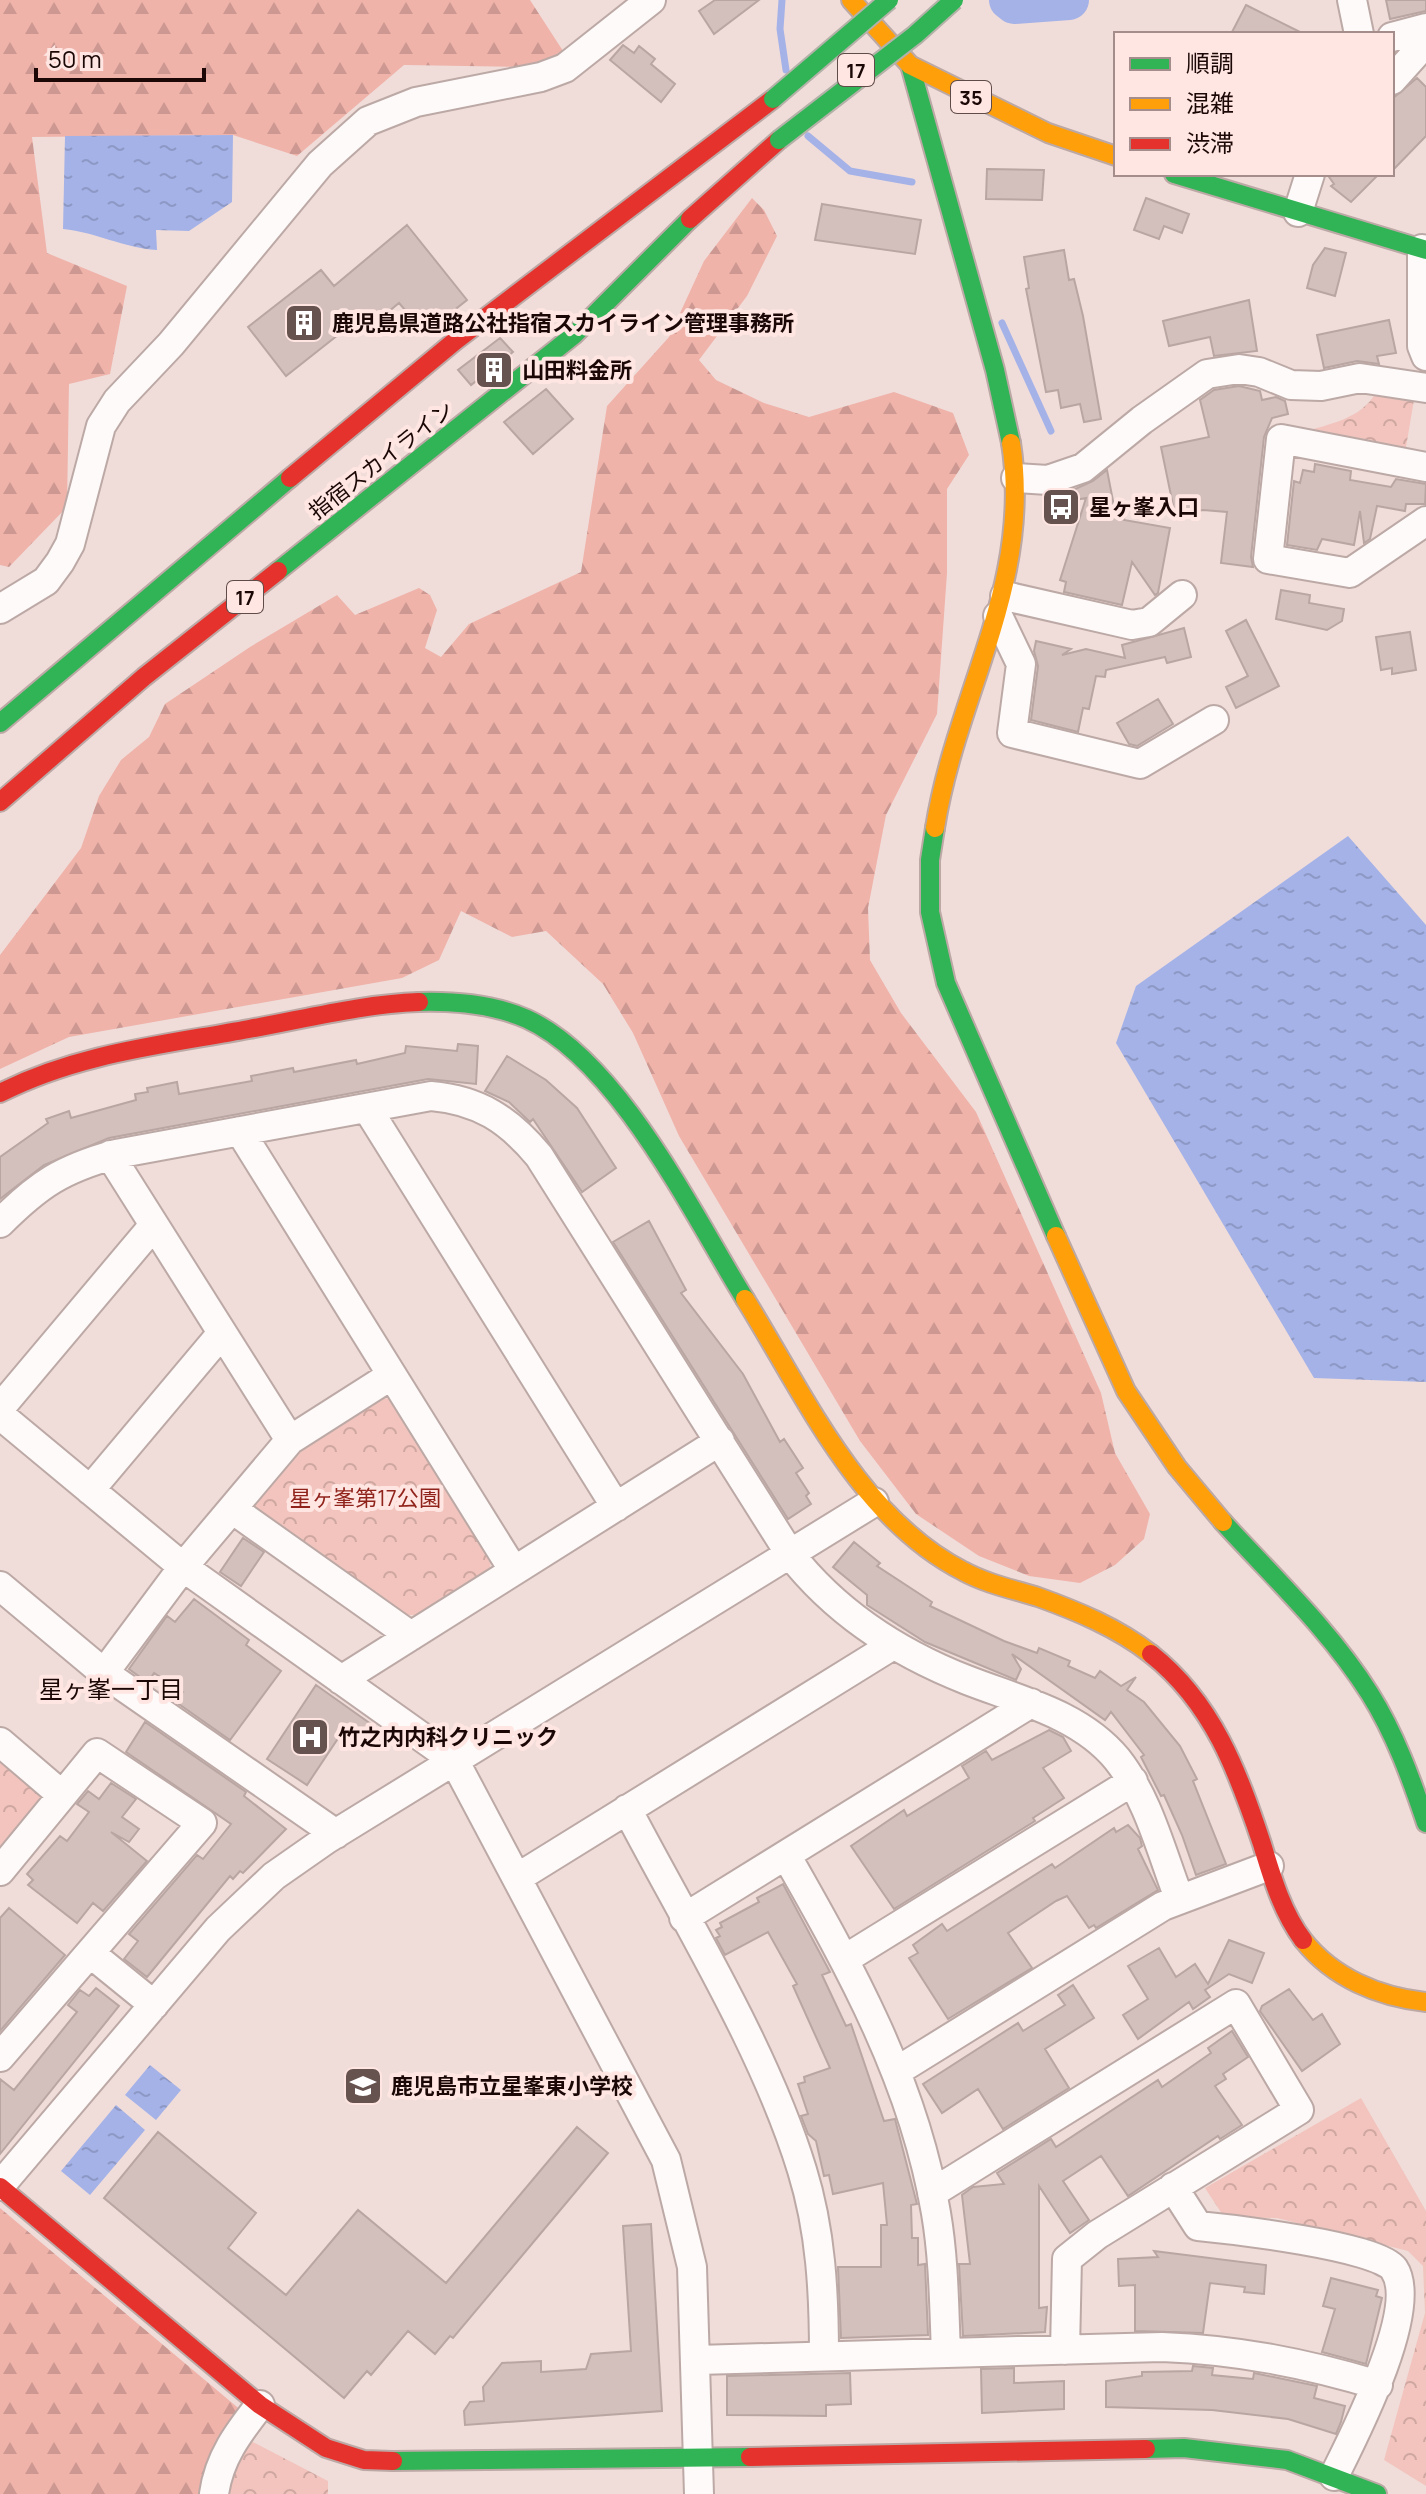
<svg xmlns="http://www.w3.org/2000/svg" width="1426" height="2494" font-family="Manrope,'Noto Sans JP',sans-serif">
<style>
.forest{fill:url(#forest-firs)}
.park{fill:url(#park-crowns)}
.water{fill:url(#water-ripples)}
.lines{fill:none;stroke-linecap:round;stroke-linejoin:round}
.stream{stroke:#a5b2e7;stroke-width:7}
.river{stroke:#a5b2e7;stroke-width:40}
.building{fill:#d3bfbc;stroke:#b9a6a3;stroke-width:2}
.street-casing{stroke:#bca9a6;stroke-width:32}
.fast-casing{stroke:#bca9a6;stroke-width:22}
.slow-casing{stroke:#bca9a6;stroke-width:22}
.jam-casing{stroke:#bca9a6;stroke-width:22}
.street{stroke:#fdfaf9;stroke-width:28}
.fast{stroke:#30b455;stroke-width:18}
.slow{stroke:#ff9f0a;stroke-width:18}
.jam{stroke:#e5322d;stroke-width:18}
.fast-bridge-casing{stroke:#b3b1a8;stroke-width:22;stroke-linecap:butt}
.fast-bridge{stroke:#30b455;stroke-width:18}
.labels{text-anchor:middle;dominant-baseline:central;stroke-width:8;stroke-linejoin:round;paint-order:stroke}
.shield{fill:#ffe6e2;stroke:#5f4b48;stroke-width:2}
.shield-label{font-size:20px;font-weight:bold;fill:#1b0806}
.poi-label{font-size:22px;font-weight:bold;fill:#1b0806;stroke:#ffe6e2;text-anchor:start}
.street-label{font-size:22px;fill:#1b0806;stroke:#ffe6e2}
.park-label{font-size:22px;fill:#90231b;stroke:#ffe6e2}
.neighbourhood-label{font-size:24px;fill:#1b0806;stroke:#ffe6e2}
</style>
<defs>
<pattern id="forest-firs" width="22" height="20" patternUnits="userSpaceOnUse" patternTransform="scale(2)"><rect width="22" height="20" fill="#efb3aa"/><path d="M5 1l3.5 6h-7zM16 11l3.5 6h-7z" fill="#cc9891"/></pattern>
<pattern id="park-crowns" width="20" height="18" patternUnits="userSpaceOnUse" patternTransform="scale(2)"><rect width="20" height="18" fill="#f2c4bd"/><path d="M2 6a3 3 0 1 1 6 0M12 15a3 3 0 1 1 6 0" fill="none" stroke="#cfa7a1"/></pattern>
<pattern id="water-ripples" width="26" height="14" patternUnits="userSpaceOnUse" patternTransform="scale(2)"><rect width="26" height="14" fill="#a5b2e7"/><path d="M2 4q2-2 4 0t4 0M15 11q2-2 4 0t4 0" fill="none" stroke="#8d98c5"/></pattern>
</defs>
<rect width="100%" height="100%" fill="#f0ddda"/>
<path class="forest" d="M0 0H530L565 54 528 67 404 65 297 156 233 135 32 137 47 253 127 286 110 374 69 384 67 507 9 567 0 565Z
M752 198 764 210 777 236 747 296 699 360 716 380 764 403 809 417 894 392 953 413 969 455 947 489V573L937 714 886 815 868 908 870 960 901 1013 976 1112 1101 1393 1115 1453 1150 1514 1144 1539 1115 1565 1080 1583 1029 1576 979 1556 916 1514 860 1441 679 1136 633 1033 603 984 546 931 512 937 461 911 439 960 402 978 69 1037 0 1069V955L81 848 99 796 121 760 149 737 165 704 250 647 337 595 355 615 419 588 430 595 437 610 425 648 441 657 469 624 581 572 607 406 669 337 704 261Z
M0 2208 243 2412 199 2494H0Z"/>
<path class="park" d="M1376 392 1415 394 1405 453 1302 432C1328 425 1363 418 1376 392Z
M384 1398 394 1400 491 1560 490 1568 416 1615H405L254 1513 253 1501 298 1450Z
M0 1754 43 1792 44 1799 0 1855Z
M1361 2098 1426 2211V2486L1384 2460 1425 2313 1423 2266 1408 2251 1277 2218 1224 2217 1205 2188Z
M249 2440 328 2481V2494H226L234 2462Z"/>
<path class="water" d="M233 135 232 202 189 231 156 230 157 250C123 248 96 232 63 229L65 136Z
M1348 836 1426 925V1382L1314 1378 1116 1043 1136 986Z
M150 2065 181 2090 156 2120 125 2095Z
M116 2105 145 2130 90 2195 61 2171Z"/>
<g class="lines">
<path class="stream" d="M782 0 780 29 786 70
M808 136 850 171 912 182
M1002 323 1051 431"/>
<path class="river" d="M1009 0 1014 4 1069 0"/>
</g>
<path class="building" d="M715 0H759L714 34 699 11Z
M1386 0H1426V11L1390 19Z
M1246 5 1304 34H1231Z
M623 45 634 53 639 46 655 59 651 64 675 84 661 102 610 60Z
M1417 78 1426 87V136L1392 171V99Z
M987 169 1044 170 1042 200 986 199Z
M1327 174H1379L1351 202 1331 186 1334 184Z
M1146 198 1189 214 1182 233 1164 226 1159 239 1134 230Z
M822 204 921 220 915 254 815 240Z
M407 225 467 300 425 333 399 303 376 322 367 312 286 376 248 327 321 270 334 286Z
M1325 248 1346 253 1335 296 1307 288 1313 265Z
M1064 250 1069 280 1074 279 1083 316 1101 419 1084 422 1080 404 1061 408 1058 390 1046 392 1026 289 1029 288 1024 257Z
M1249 300 1257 351 1214 356 1210 337 1169 346 1163 321Z
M1389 320 1396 353 1377 356 1379 364 1357 361 1324 368 1317 335Z
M500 338 513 352 471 385 458 370Z
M1239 386 1260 391 1262 400 1276 397 1285 401 1288 414 1272 418 1264 437 1251 557 1253 567 1221 563 1227 512 1203 510 1175 515 1161 447 1209 437 1200 400 1214 390Z
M546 389 573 419 533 454 504 422Z
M1315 464 1351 471 1350 480 1391 487 1396 479 1426 484 1425 504H1406L1405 511 1377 506 1370 539 1364 543 1360 511 1354 545 1322 539 1317 550 1287 545 1294 481 1300 483 1303 470 1314 472Z
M1107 470 1114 506 1125 509 1124 520 1170 528 1158 593 1155 595 1132 562 1122 605 1064 592 1066 582 1060 580 1086 498 1075 500 1073 490 1093 481Z
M1281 590 1310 595 1309 603 1344 609 1342 621 1327 630 1276 619Z
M1246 620 1279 686 1236 708 1226 687 1248 676 1226 631Z
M1184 628 1191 657 1167 663 1165 657 1106 670 1105 677 1096 676 1089 709 1083 708 1078 732 1031 720 1038 666 1034 651 1036 641 1071 649 1062 655 1086 649 1125 658 1122 645Z
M1410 632 1416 670 1392 674V668L1381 670 1376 637Z
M1158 699 1173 724 1137 746 1129 744 1117 723Z
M458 1044 478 1046 476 1084 428 1079 109 1138 44 1165 0 1199V1157L48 1123 46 1119 69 1111 71 1118 136 1100 135 1094 148 1092 147 1088 177 1082 179 1094 252 1081 251 1076 293 1068 294 1072 356 1060 357 1064 405 1053 406 1046 457 1051Z
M507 1056 546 1080 577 1108 616 1168 582 1192 533 1119 530 1122 509 1102 485 1091Z
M649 1221 686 1290 681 1293 743 1374 780 1442 784 1439 803 1468 796 1473 809 1493 806 1496 811 1504 788 1519 613 1242Z
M243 1538 264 1552 241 1586 220 1572Z
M854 1542 880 1563 877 1566 932 1602 930 1606 1004 1641 1037 1653 1039 1648 1070 1661 1068 1666 1095 1678 1100 1671 1121 1686 1136 1677 1127 1690 1144 1702 1180 1746 1197 1779 1193 1781 1226 1864 1196 1875 1182 1835 1164 1795 1161 1796 1141 1757 1144 1755 1111 1712 1105 1720 1012 1654 1021 1669 1016 1680 925 1642 867 1605V1595L833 1567Z
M194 1599 249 1640 246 1645 281 1671 230 1740 176 1702 183 1692 154 1673 148 1683 129 1669 167 1616 175 1622Z
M316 1685 385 1734 375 1749 345 1728 307 1785 267 1759Z
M145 1722 246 1792 244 1796 286 1829 243 1873 240 1871 233 1879 230 1876 147 1977 124 1959 138 1941 129 1934 197 1855 203 1859 231 1824 126 1752Z
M1049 1730 1063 1737 1071 1751 1043 1768 1064 1798 1033 1818 1035 1821 894 1909 851 1846 904 1810 907 1816 969 1778 962 1766 986 1751 992 1760Z
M111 1783 136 1799 122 1817 139 1829 129 1842 111 1832 147 1861 103 1911 93 1903 77 1923 28 1885 33 1880 27 1874 60 1836 67 1841 89 1812 77 1804 88 1791 99 1799Z
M1128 1825 1140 1838 1142 1846 1138 1849 1158 1890 1096 1928 1094 1925 1089 1928 1067 1896 1056 1901 1008 1933 1032 1968 948 2019 909 1958 918 1953 913 1945 942 1924 947 1931 1052 1864 1055 1868 1114 1828 1116 1832Z
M783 1884 830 1972 822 1975 846 2026 851 2024 884 2121 895 2119 896 2123 917 2204 911 2205 912 2238H918V2265L925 2264 928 2335 841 2338 838 2267H881V2225H887L883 2183 833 2194 829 2175 824 2176 816 2141 808 2134 801 2116 808 2114 798 2084 805 2082 804 2077 830 2068 793 1986 797 1984 768 1932 725 1955 716 1938 720 1936 716 1930 722 1927 720 1923 759 1902 757 1898Z
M9 1908 65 1955 0 2031V1918Z
M1229 1940 1264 1953 1252 1983 1229 1974 1205 1990 1210 1997 1193 2009 1189 2002 1138 2039 1123 2015 1148 1999 1128 1966 1159 1948 1176 1977 1195 1964 1208 1984Z
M1073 1985 1094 2018 1045 2049 1069 2088 1003 2129 978 2089 942 2113 923 2084 1018 2023 1023 2031 1065 2005 1058 1995Z
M96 1988 119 2006 0 2154V2079L14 2090 77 2012 68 2005 80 1990 89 1996Z
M1289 1989 1313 2020 1322 2014 1340 2044 1302 2071 1260 2011 1262 2006Z
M1232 2031 1248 2057 1223 2074 1226 2079 1215 2086 1242 2125 1220 2139 1218 2136 1128 2196 1101 2156 1063 2181 1089 2220 1070 2233 1039 2186V2308L1047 2307 1045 2332 963 2336 959 2264H970L962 2195 973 2187 1004 2184 997 2173 1051 2139 1056 2147 1158 2080 1162 2087 1211 2053 1208 2048Z
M577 2127 608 2153 453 2338 450 2336 435 2354 408 2331 371 2375 367 2371 344 2398 104 2198 158 2132 256 2213 228 2248 286 2295 358 2210 446 2283Z
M651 2224 662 2411 465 2425 464 2411 470 2402 484 2401 483 2387 502 2363 541 2361V2372L586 2369 591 2354 631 2351 623 2226Z
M1154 2251 1266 2265 1264 2294 1244 2292 1245 2287 1210 2283 1203 2333 1135 2331V2285L1119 2286 1118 2259 1158 2257Z
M1331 2278 1378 2290 1376 2296 1382 2298 1366 2364 1322 2352 1335 2309 1323 2306Z
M1193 2366 1213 2368 1212 2375 1253 2379 1254 2373 1317 2386 1314 2398 1345 2406 1341 2422 1336 2434 1288 2419 1212 2410 1106 2407V2381L1142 2376V2372L1192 2371Z
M1014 2368V2383L1064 2381V2409L982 2413 981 2369Z
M850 2373 851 2404 826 2405V2416L727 2415V2376Z"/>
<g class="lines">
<defs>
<path id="street" d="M1352 0 1359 34
M1392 37 1426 28
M1392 80 1418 51 1426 32
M1298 212 1310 174
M1422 249V346L1426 356
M1426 467 1281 439 1268 559 1350 573 1426 521
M1016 478 1048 480 1083 468 1142 420 1207 374 1239 369 1259 372 1291 385 1321 386 1360 378 1426 388
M1005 596 1132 625 1149 622 1182 595
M0 609 46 581 60 562 70 544 101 426 117 401 171 344 320 164 368 121 416 102 541 77 565 68 651 0
M998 616 1021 664 1012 733 1140 764 1214 720
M367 1108 616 1507
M240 1131 514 1571
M110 1155 290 1440
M0 1223C39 1184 62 1169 116 1154L431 1096C479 1100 509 1120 539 1156L790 1554C836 1613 898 1653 967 1680 1018 1700 1080 1714 1117 1759 1148 1798 1161 1851 1179 1898
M0 1408 154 1225
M0 1415 183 1567 454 1760 666 2160 692 2267 699 2494
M90 1490 222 1333
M232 1509 411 1636
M0 1586 104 1673 336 1834
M104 1673 183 1567 290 1440 392 1375
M341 1680 720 1441
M0 1742 62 1795
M627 1809C686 1922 765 2049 802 2170 821 2231 824 2293 824 2356
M786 1855C851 1969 914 2082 936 2213 944 2260 944 2306 946 2353
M0 1871 97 1753 202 1823 0 2057
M517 1878 893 1645
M684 1918 1031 1703
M90 1953 154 2005
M845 1959 1133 1781
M897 2071 1163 1906 1269 1866
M0 2186 218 1929 274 1876 327 1839 874 1502
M1173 2187 1198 2226C1230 2229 1378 2246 1394 2269 1420 2308 1354 2436 1334 2476
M932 2193 1236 2004 1299 2110 1097 2235 1067 2259 1065 2350
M697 2360 1162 2347C1238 2350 1305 2363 1378 2385
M214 2494C219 2458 238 2433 260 2405"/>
<path id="fast" d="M910 65 995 370 1011 443
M1174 174 1426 250
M278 571 574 335 690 219
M0 723 290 478
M935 828 930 860V912L946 983 1056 1236
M419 1002C456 1001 493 1004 527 1019 619 1061 693 1215 745 1299
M1223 1522C1273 1577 1330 1630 1370 1694 1395 1734 1411 1778 1426 1823
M1146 2449 1184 2448 1287 2460 1377 2494
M393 2461 750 2457"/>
<path id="slow" d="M851 0 910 65 1048 133 1116 156
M935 828C956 694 1033 584 1011 443
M1056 1236 1126 1391 1177 1467 1223 1522
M745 1299C804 1394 859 1518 963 1571 987 1584 1012 1589 1038 1597 1077 1611 1118 1628 1151 1654
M1303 1940C1333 1978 1379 1997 1426 2002"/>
<path id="jam" d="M690 219 779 140
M290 478 455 341 773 99
M0 802 144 677 278 571
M0 1093C79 1053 163 1045 249 1029 305 1019 362 1004 419 1002
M1151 1654C1213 1703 1238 1772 1262 1844 1272 1877 1282 1912 1303 1940
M0 2187 260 2405 326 2448 364 2460 393 2461
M750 2457 1146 2449"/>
</defs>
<use href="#street" class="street-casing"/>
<use href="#fast" class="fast-casing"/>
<use href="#slow" class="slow-casing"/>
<use href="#jam" class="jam-casing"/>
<use href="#street" class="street"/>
<use href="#fast" class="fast"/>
<use href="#slow" class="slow"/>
<use href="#jam" class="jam"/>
<defs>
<path id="fast-bridge" d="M773 99 889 0
M779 140 915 35 954 0"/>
</defs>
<use href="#fast-bridge" class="fast-bridge-casing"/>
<use href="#fast-bridge" class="fast-bridge"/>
</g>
<defs>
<symbol id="building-square" viewBox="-11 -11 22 22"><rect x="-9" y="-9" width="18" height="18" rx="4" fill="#665350" stroke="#ffe6e2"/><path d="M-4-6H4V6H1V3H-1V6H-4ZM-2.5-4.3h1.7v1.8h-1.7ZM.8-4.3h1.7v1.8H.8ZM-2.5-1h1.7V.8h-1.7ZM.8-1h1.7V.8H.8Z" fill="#fff"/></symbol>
<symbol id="bus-square" viewBox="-11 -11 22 22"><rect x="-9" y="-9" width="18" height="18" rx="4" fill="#665350" stroke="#ffe6e2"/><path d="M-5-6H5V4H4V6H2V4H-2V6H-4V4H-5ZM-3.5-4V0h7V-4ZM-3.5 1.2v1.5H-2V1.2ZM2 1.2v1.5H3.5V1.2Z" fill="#fff"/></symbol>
<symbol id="hospital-square" viewBox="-11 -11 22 22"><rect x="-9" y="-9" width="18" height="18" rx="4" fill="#665350" stroke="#ffe6e2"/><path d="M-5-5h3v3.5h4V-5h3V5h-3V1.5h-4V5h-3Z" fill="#fff"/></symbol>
<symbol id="school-square" viewBox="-11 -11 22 22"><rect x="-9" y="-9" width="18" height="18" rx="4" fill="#665350" stroke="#ffe6e2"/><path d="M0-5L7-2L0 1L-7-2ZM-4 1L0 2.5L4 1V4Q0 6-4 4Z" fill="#fff"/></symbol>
</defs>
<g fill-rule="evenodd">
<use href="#building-square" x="282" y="301" width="44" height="44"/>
<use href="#building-square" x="472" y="348" width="44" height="44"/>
<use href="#bus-square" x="1039" y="485" width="44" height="44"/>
<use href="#hospital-square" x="288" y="1715" width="44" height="44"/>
<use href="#school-square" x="341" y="2064" width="44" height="44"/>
</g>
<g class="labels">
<g class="shield">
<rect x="838" y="54" width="36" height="32" rx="6"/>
<rect x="951" y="81" width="40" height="32" rx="6"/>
<rect x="227" y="581" width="36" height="32" rx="6"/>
</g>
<g class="shield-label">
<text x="856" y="70">17</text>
<text x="971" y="97">35</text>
<text x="245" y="597">17</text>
</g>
<g class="poi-label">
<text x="332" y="323">鹿児島県道路公社指宿スカイライン管理事務所</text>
<text x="522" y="370">山田料金所</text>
<text x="1089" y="507">星ヶ峯入口</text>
<text x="338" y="1737">竹之内内科クリニック</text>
<text x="391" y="2086">鹿児島市立星峯東小学校</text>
</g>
<g class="street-label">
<text transform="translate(381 460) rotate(-38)">指宿スカイライン</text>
</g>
<g class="park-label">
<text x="365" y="1498">星ヶ峯第17公園</text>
</g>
<g class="neighbourhood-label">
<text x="111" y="1688">星ヶ峯一丁目</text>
</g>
</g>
<rect x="1114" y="32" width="280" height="144" fill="#ffe6e2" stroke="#a48d8a" stroke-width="2"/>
<rect x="1130" y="58" width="40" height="12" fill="#30b455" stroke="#a48d8a" stroke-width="2"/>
<text x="1186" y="72" font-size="24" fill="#1b0806">順調</text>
<rect x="1130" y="98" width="40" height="12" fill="#ff9f0a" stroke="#a48d8a" stroke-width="2"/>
<text x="1186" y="112" font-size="24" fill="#1b0806">混雑</text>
<rect x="1130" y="138" width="40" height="12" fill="#e5322d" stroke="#a48d8a" stroke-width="2"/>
<text x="1186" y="152" font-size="24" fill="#1b0806">渋滞</text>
<path d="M36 68v12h168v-12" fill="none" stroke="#1b0806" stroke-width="4"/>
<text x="48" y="68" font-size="24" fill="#1b0806" stroke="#ffe6e2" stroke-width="6" paint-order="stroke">50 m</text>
</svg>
